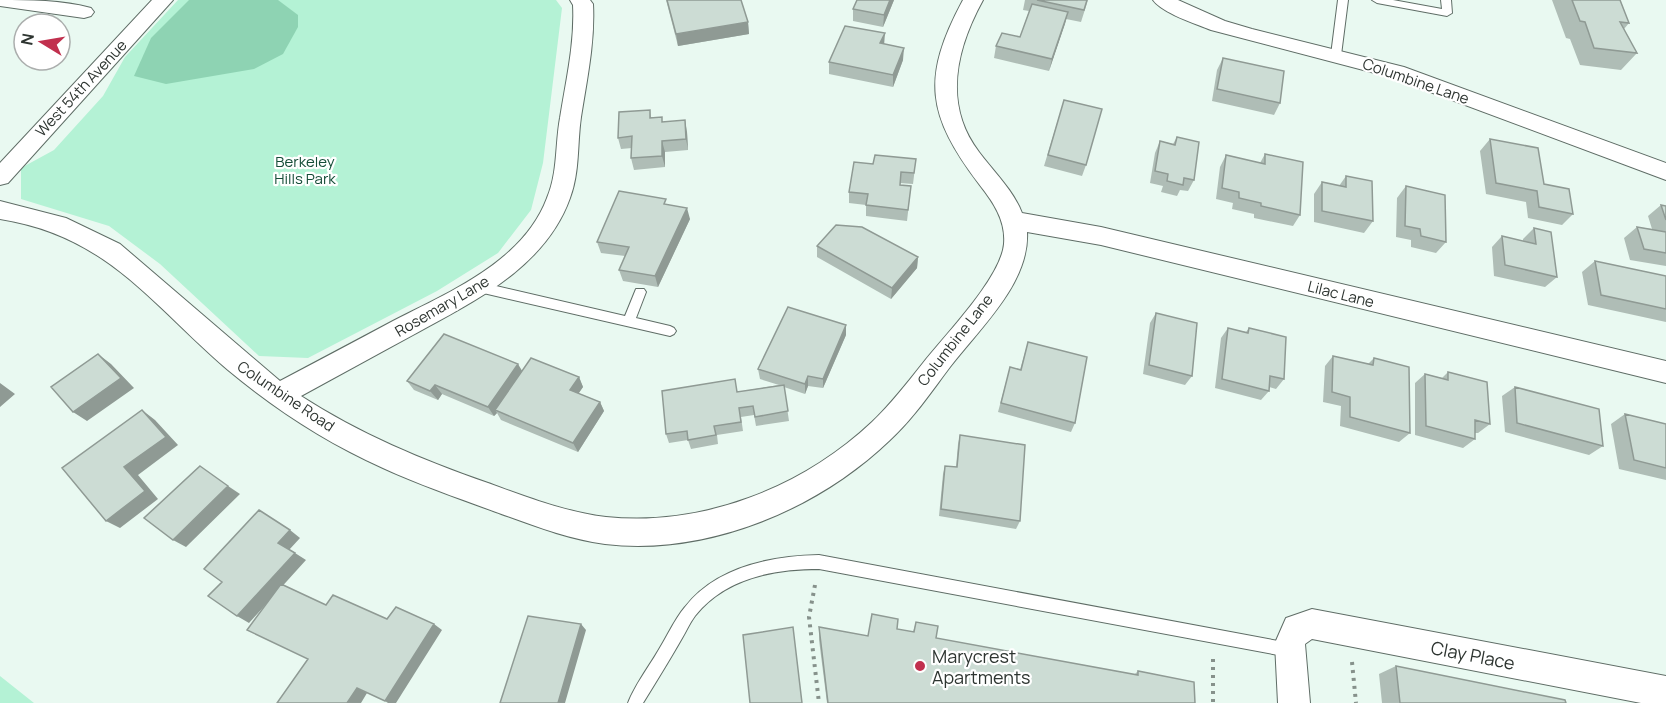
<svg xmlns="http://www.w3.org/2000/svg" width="1666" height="703" font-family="Manrope,sans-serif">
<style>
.green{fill:#b4f2d5}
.water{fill:#8ed3b3}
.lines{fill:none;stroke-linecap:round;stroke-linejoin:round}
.lane-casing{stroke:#5f6d66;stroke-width:2}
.street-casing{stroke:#5f6d66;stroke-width:2}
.path{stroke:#86918b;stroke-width:4;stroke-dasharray:3 5;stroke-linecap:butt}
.lane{fill:#fff;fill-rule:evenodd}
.street{fill:#fff;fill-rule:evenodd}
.wall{fill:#afbdb6}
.shaded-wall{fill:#8f9a94}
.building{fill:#ccdcd4;stroke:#8f9a94;stroke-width:1.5}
.poi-dot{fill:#c1304e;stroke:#fff;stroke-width:2}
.labels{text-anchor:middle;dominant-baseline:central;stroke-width:4.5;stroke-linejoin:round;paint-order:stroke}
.street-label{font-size:15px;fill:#2e3531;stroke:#fff}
.park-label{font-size:15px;fill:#164d38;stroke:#fff}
.near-street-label{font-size:18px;fill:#2e3531;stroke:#fff}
.near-poi-label{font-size:18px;fill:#2e3531;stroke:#fff;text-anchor:start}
</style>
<rect width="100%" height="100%" fill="#e9f9f1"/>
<path class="green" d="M178 0H556L562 8 543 163 531 210 498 253 437 291 308 358 259 356 160 264 109 226 21 199V168L54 150 103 96 125 57Z
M0 676 34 703H0Z"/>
<path class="water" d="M189 0H278L298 15V27L283 54 254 69 166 84 134 76 151 38Z"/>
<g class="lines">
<defs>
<path id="lane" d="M1338 0H1348L1341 55 1336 58 1331 55Z
M1372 0H1393L1442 9 1441 0H1451L1452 13 1447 16 1377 3Z
M479 282 625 316 636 289H644L646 292 636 318 670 326 674 328 676 331 674 334 670 336 479 292 473 287Z
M819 555 1289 643 1294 645 1296 650 1294 655 1289 657 819 569C773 569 725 578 695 616 689 624 686 632 681 640 669 661 656 682 643 703H628C635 685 648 668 658 651 667 637 674 620 685 607 716 567 771 556 819 555Z"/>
<path id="street" d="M0 0C30 0 61 0 91 8L94 12 91 16 84 18 0 6Z
M152 0H173L8 183 0 185V163Z
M570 0H590L593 4C595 42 587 79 581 117 577 144 580 171 570 198 545 268 474 301 413 335 376 355 339 375 301 396 360 434 422 460 488 483 527 497 565 512 606 517 702 527 802 488 872 422 891 404 907 383 923 363 945 335 1001 278 1004 244 1006 220 993 202 979 184 927 115 921 78 963 0H983C956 49 943 105 979 152 994 172 1013 190 1022 213L1101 227 1666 361V383L1101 245 1027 232C1030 283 979 329 950 367 931 392 913 419 890 440 817 510 707 556 605 544 567 539 532 525 496 512 458 498 420 485 383 468 327 443 276 410 228 370 151 304 108 236 0 219V201L66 218 120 244 280 381C318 361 356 341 393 321 449 292 523 262 547 198 558 172 555 145 560 118 566 80 575 43 573 5Z
M1153 0H1178L1225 21 1252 29 1404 67 1666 163V180L1390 77 1211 30C1196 24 1162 13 1153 0Z
M1312 609 1666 676V703H1641L1312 639 1305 644 1310 703H1278L1275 643 1286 618Z"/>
</defs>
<use href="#lane" class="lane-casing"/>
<use href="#street" class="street-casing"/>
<path class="path" d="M815 585 809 617 819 703
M1213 659V703
M1352 662 1356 703"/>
<use href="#lane" class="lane"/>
<use href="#street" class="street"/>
</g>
<path class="wall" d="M666 0H741L748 22 749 34 678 46Z
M857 0H894L883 27 853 21V9Z
M1025 0H1088L1081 22 1066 19 1049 71 994 58 996 46 1020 37 1029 11 1023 10Z
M1552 0H1620L1629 23 1624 29 1637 53 1621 70 1580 65 1570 39 1566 38Z
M884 44 903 60 893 87 829 74V62Z
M1223 58 1280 103 1274 115 1212 101 1217 70Z
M1064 100 1086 165 1082 176 1044 166Z
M650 110 651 117 687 132 688 150 665 152V167L634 170 631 158 632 148 621 149 618 138Z
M1177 137 1194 180 1188 191 1180 190 1177 196 1161 192 1163 186 1150 183 1155 153 1160 141 1173 144Z
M1490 139 1544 184 1573 214 1562 225 1528 218 1526 202 1486 194 1480 151Z
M1265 154 1300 215 1293 226 1254 218V214L1232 209 1233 203 1216 199 1220 167 1226 155 1260 163Z
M916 159 913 184 900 183V185L911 186 907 221 866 216V205L849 203V192L873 164Z
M1346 176 1373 221 1364 233 1314 222V194L1322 182 1339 186Z
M1406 186 1446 242 1436 253 1411 247V240L1396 237 1397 198Z
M668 205 690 219 658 287 623 281 619 270 625 256 601 253 597 242Z
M1661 205 1666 206V266L1630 260 1624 238 1637 227 1652 229 1648 216Z
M1534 228 1557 277 1545 287 1494 276 1492 247 1502 236 1523 241V239Z
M817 246 918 257 917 268 891 299 817 257Z
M1595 261 1666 276V322L1588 305 1582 272Z
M1156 313 1192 376 1185 385 1143 374 1150 323Z
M1228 328 1246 332 1249 328 1284 379 1276 389 1269 387V391L1261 400 1215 388 1221 338Z
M846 335 823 388 808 386 805 394 784 387 789 421 756 426 754 415 741 417 743 431 717 435 718 444 691 449 688 440 669 443 666 434 737 392 779 385 760 379 758 369Z
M1028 342 1075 423 1071 432 998 412 1010 367 1020 370Z
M1333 356 1368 364 1374 358 1410 433 1399 442 1340 426 1341 406 1323 402 1325 366Z
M522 371 579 377 583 387 578 394 600 402 604 411 578 452 501 420 497 413 494 416 442 394 438 400 414 390 407 381Z
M1448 372 1490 424 1478 433H1475V439L1463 448 1415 435V383L1425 374 1442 378Z
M1515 387 1603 446 1589 455 1505 432 1502 396Z
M1625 414 1666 424V480L1619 469 1611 424Z
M960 435 1020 521 1016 529 939 516 943 474 945 466 956 467 958 444Z
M916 622 936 638 1134 675 1138 671 1195 703H827L819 640V627L868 636 897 629 913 632Z
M1396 666 1566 703H1382L1379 674Z"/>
<path class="shaded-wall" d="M890 0H894L883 27 884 15Z
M1068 12 1065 24 1049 71 1052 59Z
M748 22 749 34 678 46 676 34Z
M885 33 884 46 880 43Z
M904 48 903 60 893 87V75Z
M685 120 687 132 688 150 686 139Z
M662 141 665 152V167L662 156Z
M687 208 690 219 658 287 655 276Z
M918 257 917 268 891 299 892 288Z
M846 325V335L823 388V379Z
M98 354 111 364 134 388 87 421 73 412Z
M518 364 524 374 495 410 497 413 494 416 488 407Z
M808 376V386L805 394V384Z
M579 377 583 387 574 400 570 390Z
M0 383 15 394 0 407Z
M435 385 442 394 438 400 430 391Z
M600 402 604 411 578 452 573 443Z
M142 410 155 420 178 445 138 475 158 499 120 528 106 521Z
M228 486 240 494 186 547 173 540Z
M290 530 300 538 289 550 278 543Z
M295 553 306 560 249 623 237 616Z
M434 624 442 630 396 703H388L385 701Z
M581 624 586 630 565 703H558Z
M357 688 367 693 361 703H347Z"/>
<path class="building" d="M667 0H741L748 22 676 34Z
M857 0H890L884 15 853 9Z
M1037 0H1087L1084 10Z
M1572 0H1620L1629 23 1620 22 1637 53 1594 48 1585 22 1580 21Z
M1032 4 1068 12 1052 59 996 46 1002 33 1020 37Z
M845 26 885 33 880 43 904 48 893 75 829 62Z
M1223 58 1284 71 1280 103 1217 89Z
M1064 100 1102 109 1086 165 1048 155Z
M650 110V118L662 117V122L685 120 686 139 662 141V156L631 158 632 136 618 138 619 112Z
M1177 137 1199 142 1194 180 1184 178 1183 185 1167 181 1168 174 1155 171 1160 141 1175 145Z
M1490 139 1538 148 1544 184 1569 189 1573 214 1539 207 1537 191 1496 183Z
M1265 154 1303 162 1300 215 1261 206V203L1239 198V192L1222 188 1226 155 1265 164Z
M875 155 916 159 914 173 901 172 900 185 911 186 908 210 866 205 868 194 849 192 854 162 873 164Z
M1346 176 1372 181 1373 221 1322 211V182L1346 187Z
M1406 186 1445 195 1446 242 1421 236 1420 229 1405 226Z
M619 191 666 199 664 204 687 208 655 276 619 270 629 247 597 242Z
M1661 205 1666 206V220Z
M836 225 862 227 918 257 892 288 817 246Z
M1637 227 1666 232V253L1644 249Z
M1534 228 1551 232 1557 277 1505 265 1502 236 1536 244Z
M1595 261 1666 276V309L1601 295Z
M788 307 846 325 823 379 808 376 805 384 758 369Z
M1156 313 1197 323 1192 376 1149 365Z
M1228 328 1248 333 1249 328 1286 337 1284 379 1270 376 1269 391 1222 379Z
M444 334 518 364 488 407 435 385 430 391 407 381Z
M1028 342 1087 357 1075 423 1001 403 1010 367 1021 370Z
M98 354 121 378 73 412 51 387Z
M1333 356 1373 365 1374 358 1409 367 1410 433 1350 417V397L1332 392Z
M531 358 579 377 570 390 600 402 573 443 495 410Z
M1448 372 1487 382 1490 424 1475 420V439L1426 426 1425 374 1448 380Z
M735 379 737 392 784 385 788 411 755 417 753 406 739 408 741 422 714 426 716 435 688 440 687 431 666 434 662 391Z
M1515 387 1599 409 1603 446 1517 423Z
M142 410 166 437 124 467 145 491 106 521 62 468Z
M1625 414 1666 424V468L1634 460Z
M960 435 1025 445 1020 521 941 509 945 466 957 467Z
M200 466 228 486 173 540 144 518Z
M259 510 290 530 278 543 295 553 237 616 208 596 222 582 204 569Z
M281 584 326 605 333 595 387 619 396 607 434 624 385 701 357 688 347 703H277L308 659 247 630Z
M872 614 898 619 897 629 914 632 916 622 938 626 936 638 1138 675V671L1194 682 1195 703H828L819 627 868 636Z
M528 616 581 624 558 703H500Z
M793 627 802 703H750L743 635Z
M1396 666 1565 700 1566 703H1400Z"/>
<circle class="poi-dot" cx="920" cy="666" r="6"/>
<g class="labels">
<g class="street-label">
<text transform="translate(1416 81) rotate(19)">Columbine Lane</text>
<text transform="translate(81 88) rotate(-47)">West 54th Avenue</text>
<text transform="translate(1341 294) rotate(14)">Lilac Lane</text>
<text transform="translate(442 306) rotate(-30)">Rosemary Lane</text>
<text transform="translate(955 340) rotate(-52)">Columbine Lane</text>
<text transform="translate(286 396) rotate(34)">Columbine Road</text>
</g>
<g class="park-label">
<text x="305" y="161">Berkeley<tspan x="305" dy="17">Hills Park</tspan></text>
</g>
<g class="near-street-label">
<text transform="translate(1473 655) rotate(11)">Clay Place</text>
</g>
<g class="near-poi-label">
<text x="932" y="656">Marycrest<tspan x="932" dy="21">Apartments</tspan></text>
</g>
</g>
<g transform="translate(42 42) rotate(281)"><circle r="28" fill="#ffffff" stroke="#abaead" stroke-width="1.5"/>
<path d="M0-4.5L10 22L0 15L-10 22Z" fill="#c1304e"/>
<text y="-9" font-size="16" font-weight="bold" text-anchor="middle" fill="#2e3531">N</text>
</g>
</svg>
